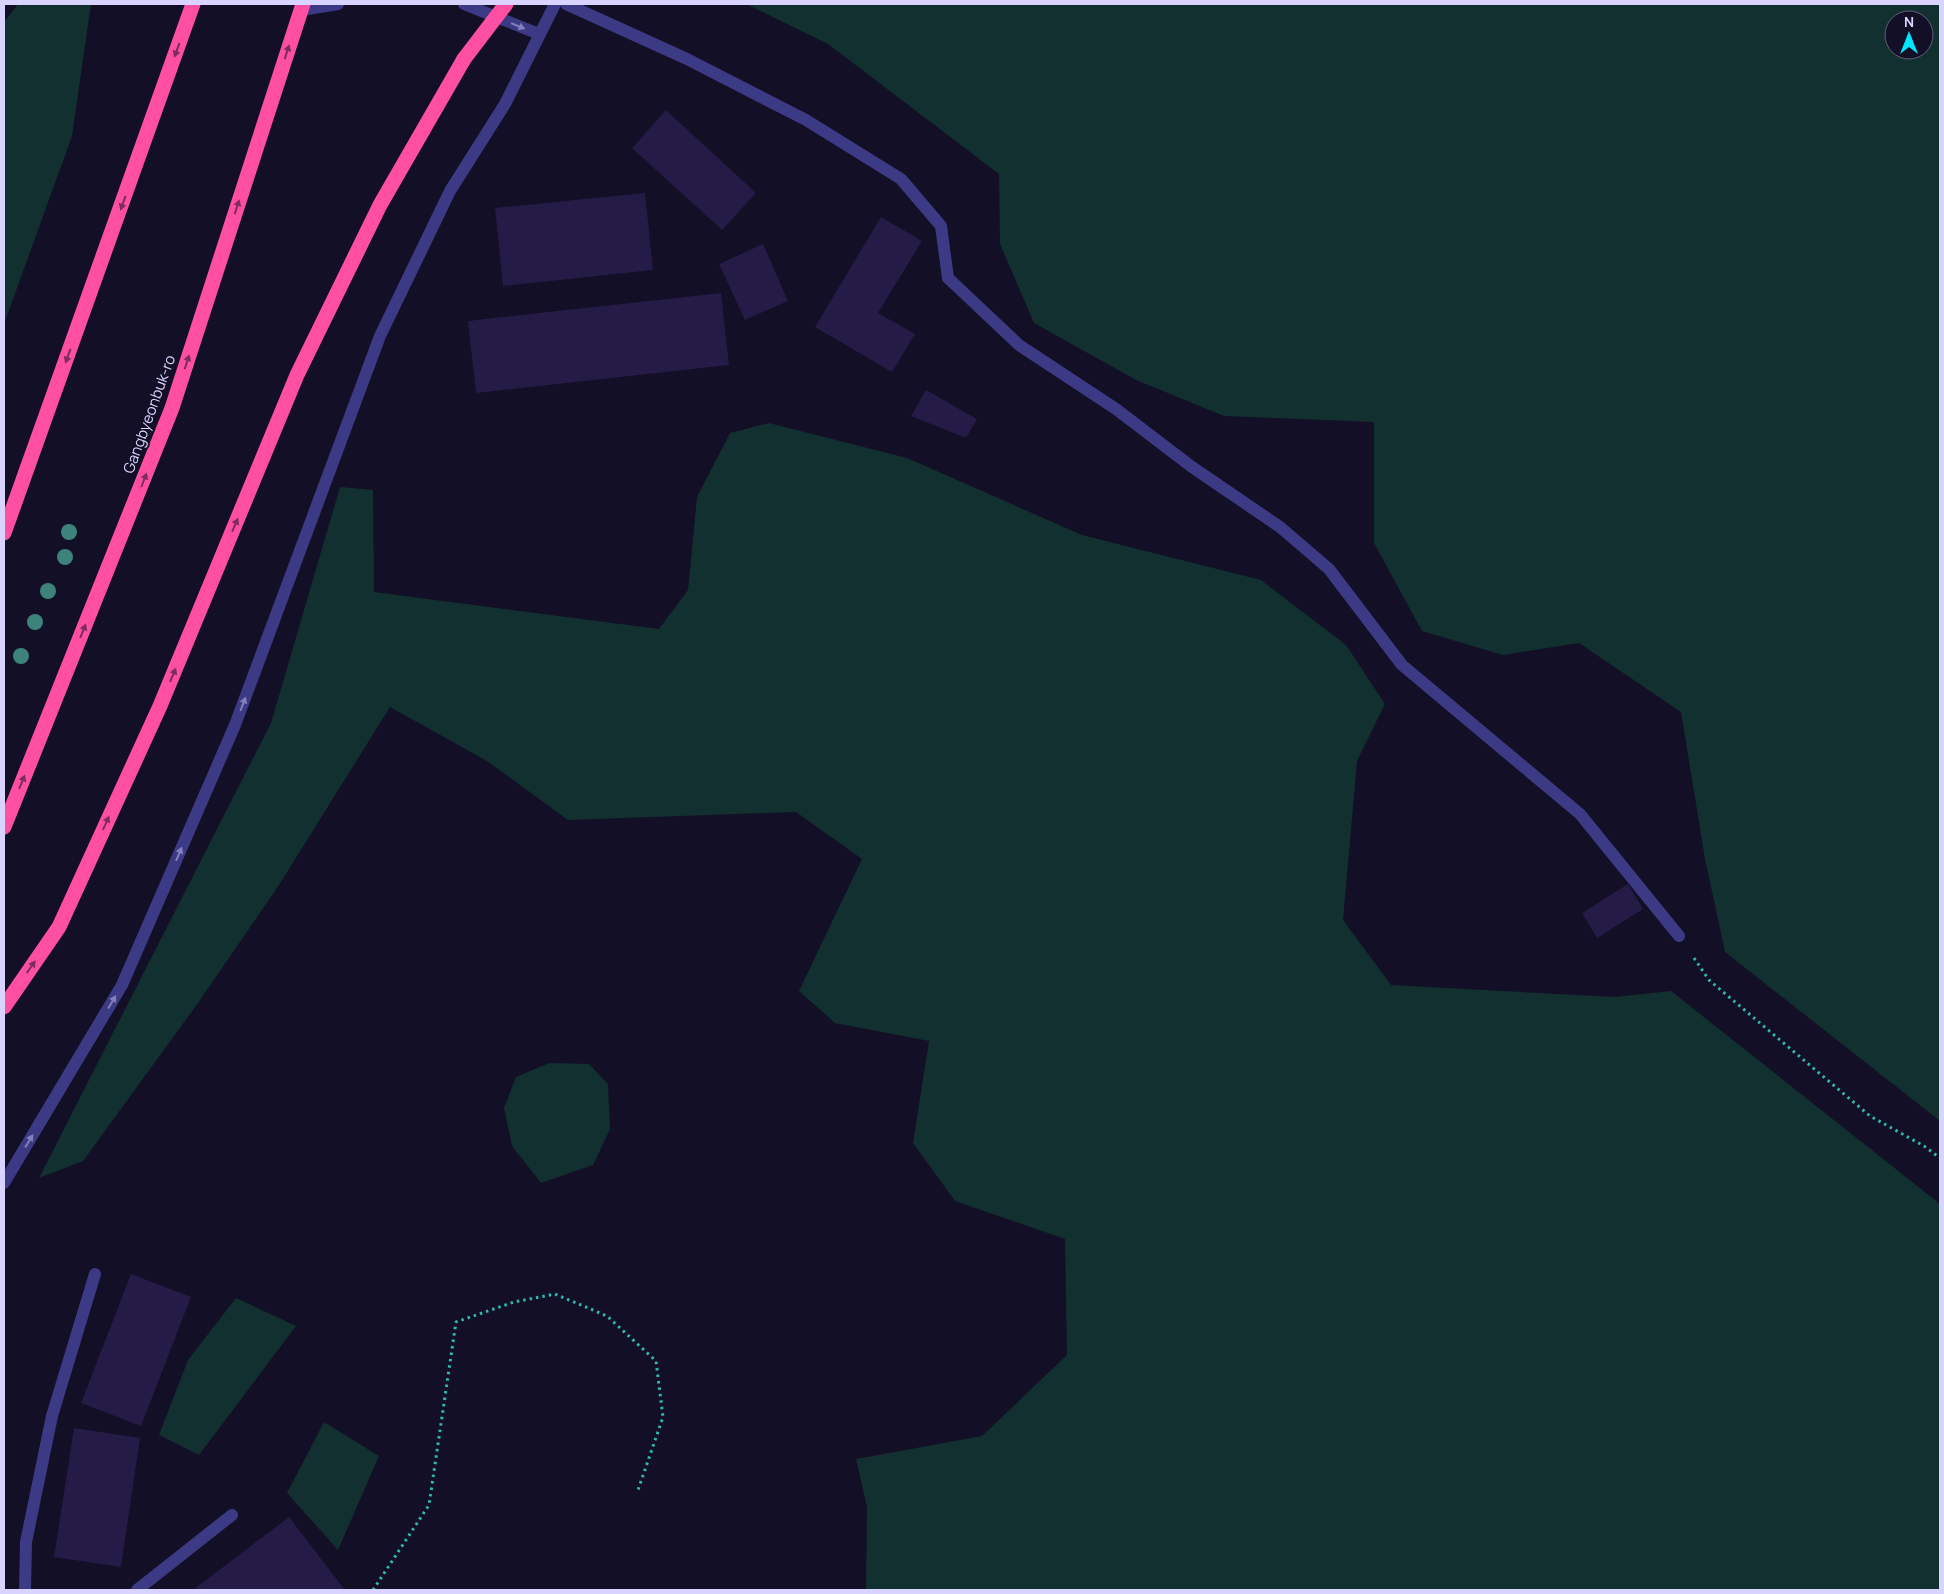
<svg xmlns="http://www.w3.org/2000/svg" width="1944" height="1594" font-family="Manrope,sans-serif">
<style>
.green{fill:#12302f;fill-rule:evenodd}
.building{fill:#241b47}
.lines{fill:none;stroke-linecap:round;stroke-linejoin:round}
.path{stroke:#2fb8b0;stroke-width:3;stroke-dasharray:2.5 4;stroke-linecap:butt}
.lane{stroke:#3d3a85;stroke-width:12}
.street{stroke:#3d3a85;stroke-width:12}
.highway{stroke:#ff4fa3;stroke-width:15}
.highway-bridge{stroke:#ff4fa3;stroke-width:15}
.tree{fill:#3d827b}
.oneway{fill:#837fbc}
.oneway2{fill:#7d2c5e}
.labels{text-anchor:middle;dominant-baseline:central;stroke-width:4;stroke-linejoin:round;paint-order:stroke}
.street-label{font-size:15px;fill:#d9d4ff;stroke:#130f26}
</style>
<rect width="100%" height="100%" fill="#130f26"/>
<path class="green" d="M18 4H91L72 136 4 324V22Z
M746 4H1940V1121L1725 952 1705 859 1681 712 1579 643 1503 655 1422 631 1374 543V422L1224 416 1136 380 1034 323 1000 244 999 174 828 44ZM1894 20H1924V50H1894Z
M769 423 907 458 1082 535 1261 580 1346 645 1385 704 1357 761 1343 920 1391 985 1615 997 1671 991 1940 1204V1590H866L867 1507 856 1459 982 1436 1067 1355 1065 1239 955 1201 913 1143 929 1041 835 1023 799 991 862 859 796 812 568 820 487 761 390 707 279 885 198 1003 83 1161 39 1178 271 723 340 487 373 490 374 592 659 629 688 590 697 497 730 433Z
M549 1063 589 1064 608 1084 610 1129 593 1165 541 1183 512 1146 504 1108 516 1077Z
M236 1298 296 1326 199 1455 159 1435 188 1360Z
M324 1422 379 1456 338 1550 287 1493Z"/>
<path class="building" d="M666 110 756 193 722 230 632 148Z
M645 193 653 270 503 286 495 208Z
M881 217 922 241 878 313 915 334 892 372 815 327Z
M763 244 788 301 745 320 719 264Z
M721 293 729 365 476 393 468 321Z
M926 390 977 419 966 438 911 416Z
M1628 884 1643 909 1597 938 1582 913Z
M131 1274 191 1297 141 1426 81 1403Z
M74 1428 140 1438 121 1567 54 1557Z
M289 1517 345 1590H193Z"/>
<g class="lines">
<path class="path" d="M1694 958 1709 980 1870 1116 1924 1146 1940 1158
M373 1590 429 1505 456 1322 514 1302 555 1294 607 1316 656 1361 663 1417 637 1493"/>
<path class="lane" d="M948 278 1019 345 1116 409 1192 467 1280 527 1329 569 1402 665 1580 814 1679 936
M25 1590 26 1542 52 1416 95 1274
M137 1590 232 1515"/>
<path class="street" d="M464 4 539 34
M566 4 687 59 806 120 901 179 941 226 948 278
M301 10 338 4
M4 1183 122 985 235 725 380 336 450 191 505 104 555 4"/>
<path class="highway" d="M4 533 193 4
M4 827 172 408 303 4
M4 1007 59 927 160 706 297 375 380 205 464 59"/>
<path class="highway-bridge" d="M464 59 506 4"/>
</g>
<g class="tree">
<circle cx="69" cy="532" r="8"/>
<circle cx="65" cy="557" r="8"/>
<circle cx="48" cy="591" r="8"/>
<circle cx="35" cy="622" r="8"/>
<circle cx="21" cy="656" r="8"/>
</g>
<defs><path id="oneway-solid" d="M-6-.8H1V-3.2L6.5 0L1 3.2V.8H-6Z" transform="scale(1.25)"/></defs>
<g class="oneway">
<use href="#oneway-solid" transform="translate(518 26) rotate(22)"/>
<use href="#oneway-solid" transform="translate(243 704) rotate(-69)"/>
<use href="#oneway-solid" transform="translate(179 854) rotate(-67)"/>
<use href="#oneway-solid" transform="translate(112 1002) rotate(-59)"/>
<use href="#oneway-solid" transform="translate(29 1141) rotate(-59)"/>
</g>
<g class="oneway2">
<use href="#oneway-solid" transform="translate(177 50) rotate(110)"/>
<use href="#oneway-solid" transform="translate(287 52) rotate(-72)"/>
<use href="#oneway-solid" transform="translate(123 203) rotate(110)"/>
<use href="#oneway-solid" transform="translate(237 207) rotate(-72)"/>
<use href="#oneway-solid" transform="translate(68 356) rotate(110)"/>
<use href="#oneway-solid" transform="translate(187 362) rotate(-72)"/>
<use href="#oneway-solid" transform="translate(144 480) rotate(-69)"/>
<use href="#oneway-solid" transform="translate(235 525) rotate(-67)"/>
<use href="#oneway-solid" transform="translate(83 631) rotate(-68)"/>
<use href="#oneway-solid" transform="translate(173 675) rotate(-67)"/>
<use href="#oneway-solid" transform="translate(22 782) rotate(-68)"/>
<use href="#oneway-solid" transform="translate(106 823) rotate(-66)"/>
<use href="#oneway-solid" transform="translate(31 967) rotate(-55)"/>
</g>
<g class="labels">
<g class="street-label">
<text transform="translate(149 414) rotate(-70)">Gangbyeonbuk-ro</text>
</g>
</g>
<rect width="1944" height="1594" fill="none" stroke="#d9d4ff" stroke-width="10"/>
<g transform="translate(1909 35)"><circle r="24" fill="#130f26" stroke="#625e7d"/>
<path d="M0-4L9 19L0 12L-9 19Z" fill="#00e5ff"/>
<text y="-8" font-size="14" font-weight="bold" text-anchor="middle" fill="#d9d4ff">N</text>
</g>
</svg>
